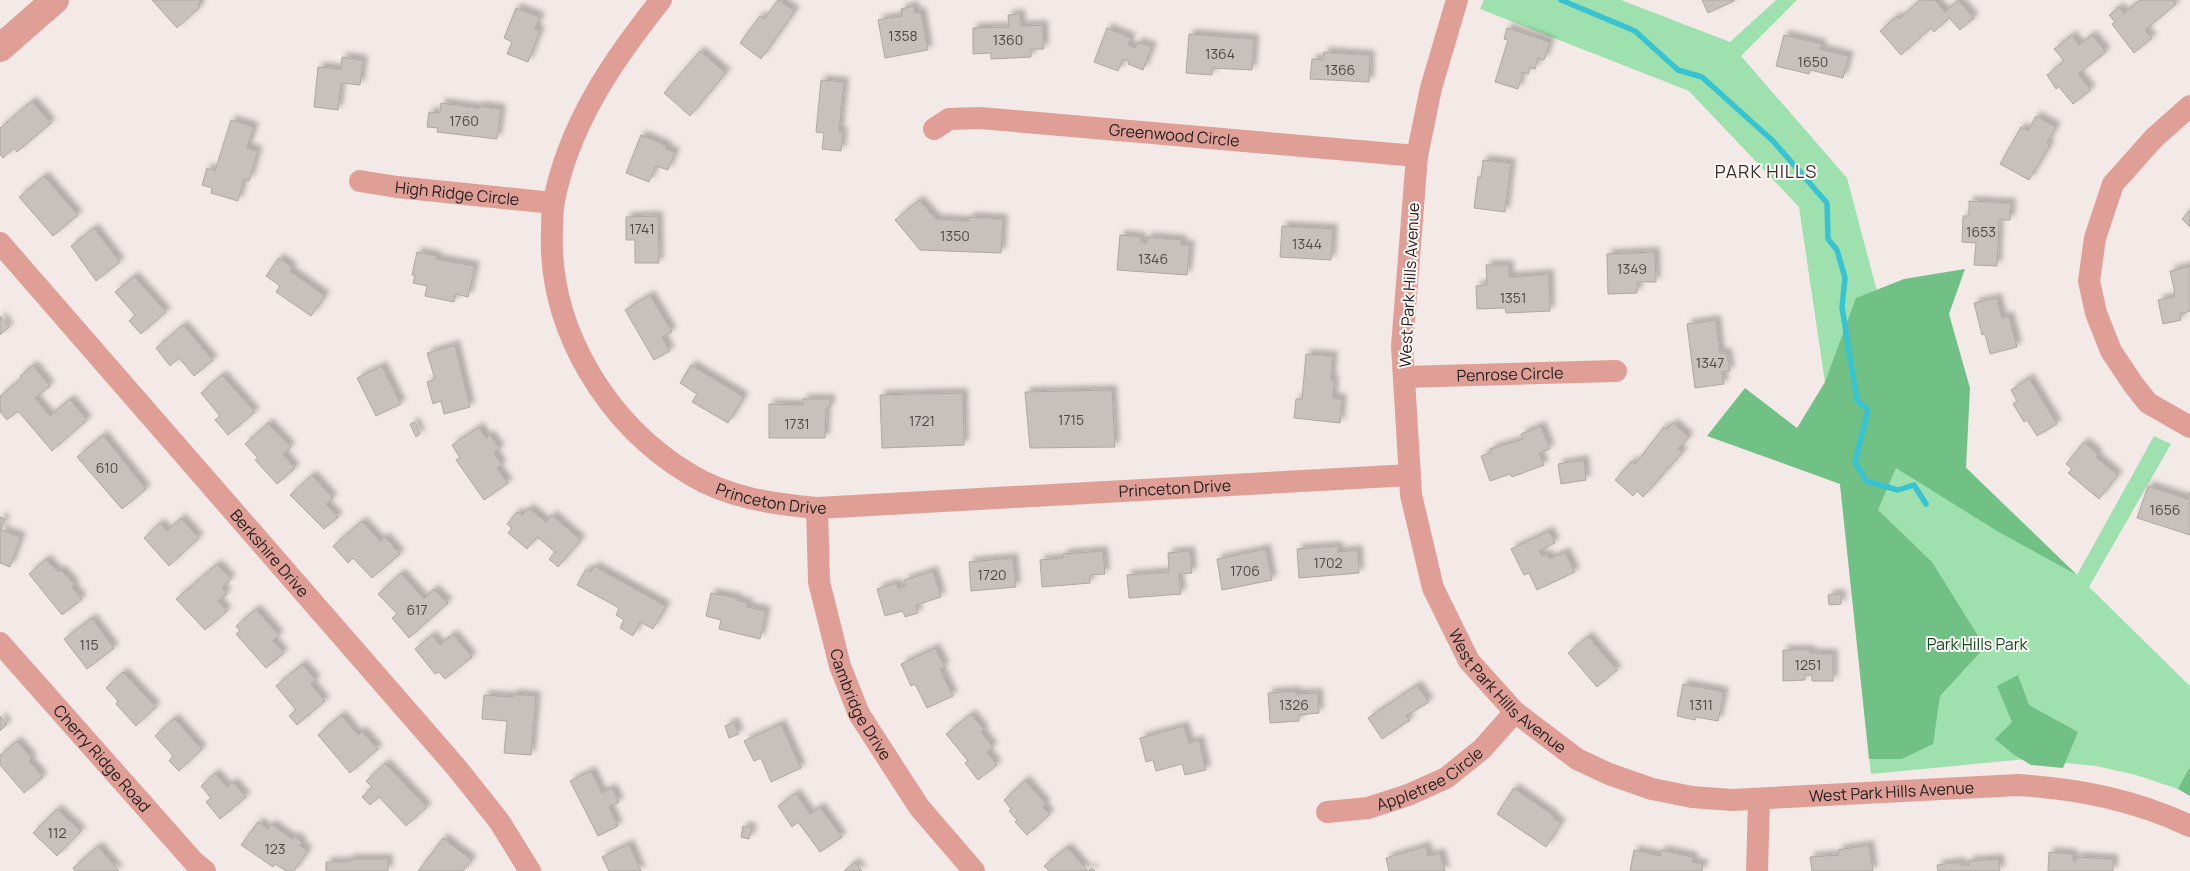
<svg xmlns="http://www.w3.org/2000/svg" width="2190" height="871" font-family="Manrope,sans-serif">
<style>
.green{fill:#9ee1ae}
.forest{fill:#71c086}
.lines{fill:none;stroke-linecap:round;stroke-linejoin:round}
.stream{stroke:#38c3d2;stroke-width:5.5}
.building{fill:#c7c0bc;stroke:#aea7a3;filter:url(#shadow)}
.minor{stroke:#e09f96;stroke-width:22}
.tertiary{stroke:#e09f96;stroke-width:28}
.labels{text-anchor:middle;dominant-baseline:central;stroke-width:4;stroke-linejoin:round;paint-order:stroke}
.number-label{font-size:14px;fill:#4d4947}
.street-label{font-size:16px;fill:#242120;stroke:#fff8f6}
.park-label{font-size:16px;fill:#0f4b25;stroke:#fff8f6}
.neighbourhood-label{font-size:18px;letter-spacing:1px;fill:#352f2c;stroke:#fff8f6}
</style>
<defs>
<filter id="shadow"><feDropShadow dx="4.5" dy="-4.5" stdDeviation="2.5" flood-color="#0004"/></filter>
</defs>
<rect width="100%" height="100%" fill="#f3eae7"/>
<path class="green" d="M1484 0H1621L1730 42 1776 0H1797L1741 56 1847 178 1909 412 2077 575 2154 436 2171 444 2089 587 2190 686V796L2178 789 2136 775 2096 766 2026 759 1871 774 1840 484 1799 207 1689 91 1480 9Z"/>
<path class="forest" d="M1965 269 1949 314 1970 388 1966 468 2077 575 1997 531 1896 468 1878 510 1932 562 1985 647 1940 696 1933 744 1902 759H1869L1840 484 1707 436 1745 388 1797 428 1825 382 1856 298 1904 279Z
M2018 675 2029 705 2078 732 2063 768 2031 765 2013 754 1995 739 2012 722 1997 686Z
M2190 767V796L2178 789Z"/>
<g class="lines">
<path class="stream" d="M1561 0 1635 31 1678 70 1702 77 1773 141 1827 203 1828 239 1837 250 1845 278 1842 307 1857 400 1868 410 1855 462 1866 481 1898 490 1914 485 1926 504"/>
</g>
<path class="building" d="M152 0H202L198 4 200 7 177 28Z
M778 0 795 11 761 59 740 43 760 16 764 19Z
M1702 0H1734V1L1708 13Z
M1920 0H1935L1945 12 1958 0 1974 18 1960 30 1949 18 1934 32 1931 28 1901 55 1880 31 1897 16 1899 19Z
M2140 0H2172L2176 4 2145 30 2152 38 2134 53 2112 24 2115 22 2109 15 2119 7 2124 13Z
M914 6 915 13 921 12 928 50 885 58 878 20 902 16 901 9Z
M516 8 540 17 535 29 540 31 528 62 507 54 512 42 504 38Z
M1020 14 1021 26 1043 25 1044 49H1031V57L991 59V53L973 54V28L1009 27 1008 15Z
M1107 28 1131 38 1128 45 1135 48 1138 42 1152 47 1143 70 1128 64 1129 62 1123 59 1118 71 1094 62Z
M1507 28 1550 42 1544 60 1538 58 1535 69 1530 67 1528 74 1523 72 1518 89 1495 82 1508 40 1504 39Z
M1189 34 1254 39 1252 70 1212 68V75L1186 73Z
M1784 35 1822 44 1820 49 1849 56 1843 78 1810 70 1809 74 1776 66Z
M2072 35 2079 45 2092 35 2106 52 2078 74 2091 90 2073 104 2059 87 2056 89 2047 75 2064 61 2054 49Z
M700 51 726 73 690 116 664 93Z
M1324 52 1370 55 1369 82 1310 79 1312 59 1323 60Z
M342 57 363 60 360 85 341 83 338 110 314 107 318 67 341 69Z
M821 80 844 82 839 132H843L841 151 822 149 824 133 816 132Z
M32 101 51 123 17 152 14 148 3 158 0 154V128Z
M441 103 479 108V106L501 109 497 139 437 132 438 128 427 127 429 112 440 113Z
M2036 116 2056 127 2047 143 2050 145 2029 180 2000 164 2021 127 2028 131Z
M231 120 254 127 247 148 258 151 249 181 244 179 238 201 211 193 212 188 202 185 207 168 215 171Z
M641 135 667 146 666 149 675 152 668 170 656 166 649 182 626 173Z
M1483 160 1511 163 1505 212 1474 208 1478 177H1481Z
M44 176 78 215 53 236 19 197Z
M919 200 936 219 969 221V217L1003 219 1001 253 920 250 895 220Z
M1969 201 2011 203 2010 220H1999L1997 266 1974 265 1976 243 1962 242 1963 216H1969Z
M2190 210V227L2182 219Z
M658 216 659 263H635V240H626V217Z
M1282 226 1333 229 1331 260 1280 257Z
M94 228 120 262 96 281 71 246Z
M1120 235 1141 237V242L1147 243V237L1182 240 1181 245H1190L1187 275 1117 270Z
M417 252 437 256 436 259 475 266 468 297 456 294 454 302 425 296 427 286 413 283 415 275H412Z
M1655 252 1656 282H1637V293L1608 294 1607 254Z
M279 258 292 267 290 271 325 296 311 316 276 292 280 286 266 276Z
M1486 265H1509V277L1549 274 1550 311 1506 313 1505 308 1477 309 1476 286 1487 285Z
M2190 266V311L2180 314 2181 320 2163 324 2158 300 2174 297 2173 294 2175 293 2170 271Z
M134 276 166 312 141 334 129 321 135 315 115 292Z
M650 295 672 332 662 337 670 351 654 360 625 310Z
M1997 298 2002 318 2009 316 2017 347 1990 354 1985 334 1982 335 1974 303Z
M0 316 9 327 0 335Z
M1716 320 1720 353H1727L1730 371 1722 372 1724 384 1695 388 1687 324Z
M183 325 213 360 194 376 179 358 170 366 156 348Z
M455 345 470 407 444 414 441 401 433 404 427 382 435 379 427 353Z
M1306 354 1333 356 1331 380H1334L1333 398 1342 399 1340 423 1294 418 1296 399H1302Z
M33 365 50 386 35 398 50 416 70 399 87 420 52 451 18 411 7 420 0 412V396L22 378 20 376Z
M691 365 744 397 728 423 692 402 697 394 680 383Z
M382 366 401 404 376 416 357 378Z
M222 375 255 412 228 435 215 420 220 416 201 393Z
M2029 378 2057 424 2037 436 2027 420 2024 422 2013 404 2017 401 2011 390Z
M1112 390 1115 447 1030 448 1025 392Z
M963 393 964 445 882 448 880 395Z
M803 399H830V408H826L825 438H769V404L803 405Z
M415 422 420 434 416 437 410 424Z
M268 423 291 447 283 454 295 468 277 484 255 460 258 458 245 444Z
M1673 423 1689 437 1678 449 1683 452 1643 497 1637 491 1633 496 1615 480 1632 461 1635 464 1664 427 1667 429Z
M1541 426 1550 449 1539 453 1544 465 1512 477 1510 474 1490 481 1481 456 1491 453 1490 449 1523 439 1521 434Z
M479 427 486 438 490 435 500 449 494 453 502 465 497 468 508 483 484 500 456 460 460 458 452 445Z
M103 435 146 489 122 509 77 457Z
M2084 442 2098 454 2096 457 2118 475 2099 499 2068 473 2072 469 2066 464Z
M1584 460 1586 480 1561 484 1558 464Z
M312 475 333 498 326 504 338 517 324 529 290 495Z
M2148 486 2188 499 2190 492V535L2137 518Z
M529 508 546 522 552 515 581 540 558 567 549 559 555 552 537 537 527 549 508 533 512 528 507 524 517 512 522 515Z
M0 517 5 519 1 530 21 537 10 567 0 563Z
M181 518 199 538 169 566 144 538 160 523 167 531Z
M362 521 380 541 385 537 400 554 372 578 353 558 348 563 333 546Z
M1549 531 1555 543 1539 551 1542 556 1547 554 1550 559 1565 552 1575 572 1537 590 1529 573 1524 575 1511 549Z
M1338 546V552L1358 550 1359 573 1299 578 1297 549Z
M1266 549 1272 580 1222 590 1217 559Z
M1103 551 1105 574 1090 575V583L1042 587 1040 560 1063 558V554Z
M1190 551 1192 573 1179 574 1181 594 1129 598 1127 575 1169 572 1168 553Z
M1013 558 1016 587 971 591 969 562Z
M46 559 58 572 61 570 75 585 72 587 82 599 62 615 29 574Z
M217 564 231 579 222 587 227 594 218 601 227 611 205 630 176 599Z
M594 566 666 606 653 629 640 622 633 636 620 628 624 620 616 615 619 608 577 585 586 569 591 572Z
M933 571 941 597 916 605 918 613 905 617 903 611 885 616 877 589 897 583 898 588 906 586 904 580Z
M401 573 424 599 434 589 448 603 409 638 392 618 397 614 378 594Z
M711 593 737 598 736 600 748 603 747 607 766 611 760 639 719 629 721 620 706 616Z
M1841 594V604L1829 605 1828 595Z
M256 609 279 635 273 641 284 653 266 668 236 634 240 631 236 626Z
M92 618 114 648 87 669 64 639Z
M453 634 472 657 445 679 439 672 435 674 415 649 432 635 440 645Z
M1588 636 1617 670 1597 687 1568 653Z
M935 648 945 667 940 669 953 696 927 708 915 684 911 686 901 664Z
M1783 650H1810V653L1833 654V681H1812V675H1805V680L1783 681Z
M302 664 316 680 311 684 325 701 297 725 289 716 296 710 276 686Z
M123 672 156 707 136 726 116 704 118 701 106 688Z
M1683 684 1724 692 1718 721 1696 717 1695 720 1677 716Z
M1417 685 1429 702 1406 716 1410 720 1382 739 1368 718Z
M1296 691V694L1318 693 1319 713 1299 715V721L1270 723 1268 693Z
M513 694 536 696 531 755 504 753 507 721 482 719 484 695 513 697Z
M971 714 984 730 981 732 993 747 987 752 997 765 978 780 965 763 968 761 946 734Z
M341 715 358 735 362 731 378 749 350 773 318 735Z
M0 716 7 724 0 731Z
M174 718 202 749 179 771 169 761 173 756 155 736Z
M734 722 739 734 729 738 725 726Z
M781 724 801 768 771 782 761 758 754 761 744 741Z
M1184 726 1189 743 1199 740 1206 770 1185 775 1182 764 1156 771 1153 760 1146 762 1140 738Z
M17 741 32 758 29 761 43 777 24 793 0 765V755Z
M385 763 427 807 406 826 379 797 370 805 362 797 372 787 366 781Z
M591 771 602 793 612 788 619 802 609 807 618 826 598 836 570 781Z
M215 773 227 787 233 782 246 797 220 819 206 802 211 798 201 786Z
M1025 780 1046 804 1043 807 1050 814 1027 835 1015 822 1017 820 1009 811 1011 809 1004 800Z
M1514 788 1554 816 1553 818 1561 823 1546 847 1497 814Z
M796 793 810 814 820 807 842 837 820 852 798 822 792 827 778 806Z
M57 809 81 831 57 856 33 833Z
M258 822 268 829 271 824 292 839 294 836 302 842 300 845 308 851 294 871H286L275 864 273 867 241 845Z
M743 826 752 828 749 839 741 837Z
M443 838 472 860 463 871H418Z
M629 844 641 871H609L602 857Z
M1869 845 1873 871H1812L1810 857 1839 855 1838 850Z
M98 846 119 871H75L73 868Z
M1426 846 1428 856 1440 853 1445 871H1389L1386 858Z
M1067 847 1088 871 1092 868 1095 871H1049L1044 866Z
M1634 850 1660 856 1661 850 1693 857 1692 862 1703 864 1702 871H1630Z
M2049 852 2073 854V861H2076L2077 857 2113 859V871H2048Z
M349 859H388V871H326V862H349Z
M1999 859 2000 871H1938L1937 865 1960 862V865H1969V861Z
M855 862 862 871H844Z"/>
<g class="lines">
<g class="minor">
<path id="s1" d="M661 0C613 60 569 124 554 201 552 210 552 221 552 231 548 329 607 425 691 475 729 498 774 504 817 508L1410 475"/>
<path id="s2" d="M1457 0 1431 88 1417 156 1402 346 1411 495 1433 588 1469 661 1515 712 1577 759 1609 774 1652 789 1692 797 1732 800 2018 785C2079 789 2135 800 2190 826"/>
<path d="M2190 106 2154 138 2113 184 2095 238 2089 281 2096 313 2111 351 2133 384 2148 403 2190 427"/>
<path id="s3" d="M934 129 949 119 980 118 1417 156"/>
<path id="s4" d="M360 181 397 187 553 203"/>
<path id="s5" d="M0 243 456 767 499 821 530 871"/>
<path id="s6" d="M1404 377 1616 371"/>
<path id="s7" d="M817 508 819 582 840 666 859 714 919 807 974 871"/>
<path id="s8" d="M0 643 194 862 205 871"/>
<path id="s9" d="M1327 812 1368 808 1408 795 1446 778 1482 749 1515 712"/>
<path d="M1757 871 1759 800"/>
</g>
<path class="tertiary" d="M0 48 55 0"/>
</g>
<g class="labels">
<g class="number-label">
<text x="903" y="35">1358</text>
<text x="1008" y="39">1360</text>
<text x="1220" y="53">1364</text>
<text x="1813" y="61">1650</text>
<text x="1340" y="69">1366</text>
<text x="464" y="120">1760</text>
<text x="642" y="228">1741</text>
<text x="1981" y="231">1653</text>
<text x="955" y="235">1350</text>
<text x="1307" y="243">1344</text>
<text x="1153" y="258">1346</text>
<text x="1632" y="268">1349</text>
<text x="1513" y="297">1351</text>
<text x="1710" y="362">1347</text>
<text x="1071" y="419">1715</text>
<text x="922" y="420">1721</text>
<text x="797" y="423">1731</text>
<text x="107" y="467">610</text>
<text x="2165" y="509">1656</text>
<text x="1328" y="562">1702</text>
<text x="1245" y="570">1706</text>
<text x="992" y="574">1720</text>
<text x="417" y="609">617</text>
<text x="89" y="644">115</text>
<text x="1808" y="664">1251</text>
<text x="1294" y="704">1326</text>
<text x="1701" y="704">1311</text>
<text x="57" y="832">112</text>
<text x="275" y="848">123</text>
</g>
<g class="street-label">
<text stroke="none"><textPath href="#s3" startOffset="244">Greenwood Circle</textPath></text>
<text stroke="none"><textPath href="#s4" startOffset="98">High Ridge Circle</textPath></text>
<text transform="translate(1409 285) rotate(-87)">West Park Hills Avenue</text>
<text stroke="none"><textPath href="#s6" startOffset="106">Penrose Circle</textPath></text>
<text stroke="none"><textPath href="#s1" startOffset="1044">Princeton Drive</textPath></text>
<text stroke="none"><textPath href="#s1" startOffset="639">Princeton Drive</textPath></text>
<text stroke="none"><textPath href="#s5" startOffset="411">Berkshire Drive</textPath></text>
<text stroke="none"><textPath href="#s2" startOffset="726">West Park Hills Avenue</textPath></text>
<text stroke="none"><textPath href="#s7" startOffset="204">Cambridge Drive</textPath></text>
<text stroke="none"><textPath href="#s8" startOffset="154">Cherry Ridge Road</textPath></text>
<text stroke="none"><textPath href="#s9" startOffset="110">Appletree Circle</textPath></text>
<text stroke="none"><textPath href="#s2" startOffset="1146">West Park Hills Avenue</textPath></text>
</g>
<g class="park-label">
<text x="1977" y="644">Park Hills Park</text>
</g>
<g class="neighbourhood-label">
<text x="1766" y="171">PARK HILLS</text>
</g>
</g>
</svg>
